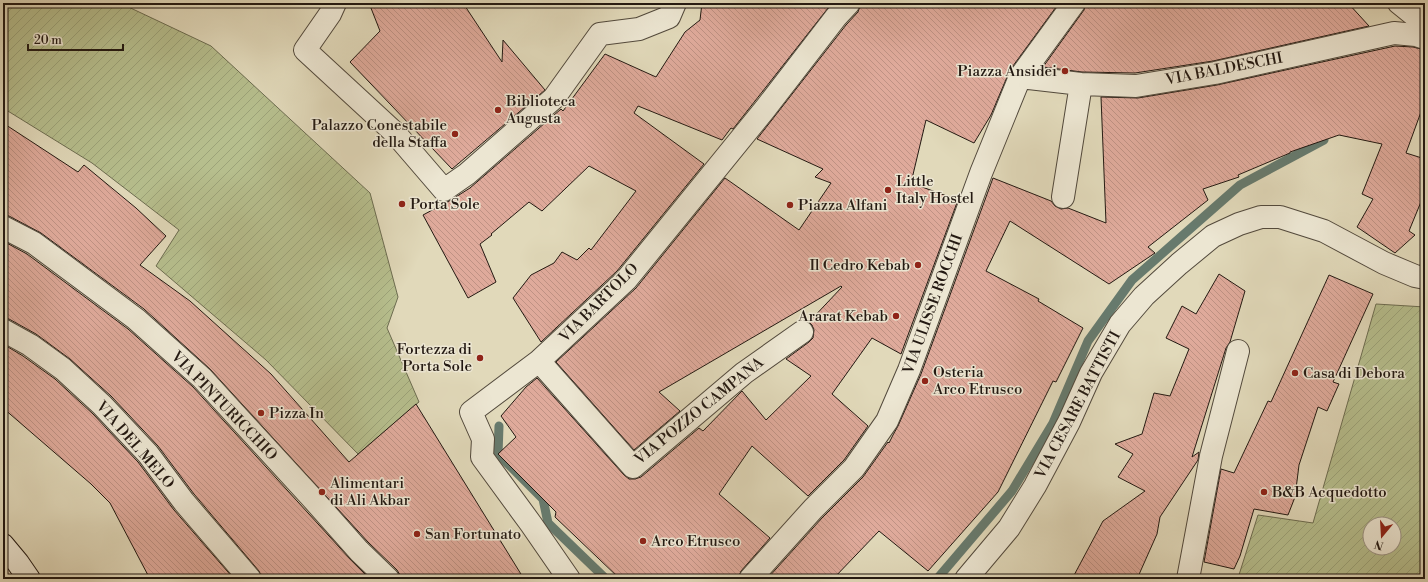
<svg xmlns="http://www.w3.org/2000/svg" width="1428" height="582" font-family="'Libre Bodoni',serif">
<style>
.garden{fill:url(#garden-furrows);stroke:#6c6c50;fill-rule:evenodd}
.lines{fill:none;stroke-linecap:round;stroke-linejoin:round}
.stream{stroke:#677a6d;stroke-width:9}
.building{fill:url(#building-back-hatch);stroke:#231912}
.pedestrian-casing{stroke:#52493c;stroke-width:24}
.minor-casing{stroke:#52493c;stroke-width:24}
.secondary-casing{stroke:#231912;stroke-width:24}
.pedestrian{stroke:#ece6d2;stroke-width:22}
.minor{stroke:#ece6d2;stroke-width:22}
.secondary{stroke:#ece6d2;stroke-width:22}
.poi-dot{fill:#8f2418;stroke:#ece6d2;stroke-width:1.5}
.labels{text-anchor:middle;dominant-baseline:central;stroke-width:3;stroke-linejoin:round;paint-order:stroke}
.street-label{font-size:15px;fill:#231912;stroke:#ece6d2}
.poi-label{font-size:15px;fill:#231912;stroke:#ece6d2;text-anchor:start}
</style>
<defs>
<pattern id="garden-furrows" width="10" height="10" patternUnits="userSpaceOnUse"><rect width="10" height="10" fill="#b6be8d"/><path d="M-1 1l2-2M0 10L10 0M9 11l2-2" fill="none" stroke="#9ca379"/></pattern>
<pattern id="building-back-hatch" width="6" height="6" patternUnits="userSpaceOnUse"><rect width="6" height="6" fill="#dfaa9b"/><path d="M-1 5l2 2M0 0l6 6M5-1l2 2" fill="none" stroke="#bf9284"/></pattern>
</defs>
<rect width="100%" height="100%" fill="#e1d9ba"/>
<filter id="stains"><feTurbulence type="fractalNoise" baseFrequency=".005" numOctaves="4"/><feColorMatrix values="0 0 0 0 .2 0 0 0 0 .09 0 0 0 0 .02 0 0 0 .5 -.17"/></filter>
<radialGradient id="worn" r=".72"><stop offset=".6" stop-color="#630" stop-opacity="0"/><stop offset="1" stop-color="#630" stop-opacity=".3"/></radialGradient>
<path class="garden" d="M3 3H120L211 46 370 193 398 297 387 328 419 402 358 454 266 360 156 266 179 230 92 163 3 108Z
M1376 304 1425 307V579H1269L1238 578 1258 515 1313 523ZM1370 524H1394V548H1370Z"/>
<g class="lines">
<path class="stream" d="M499 426 498 454 543 499 548 523 606 579
M937 579 1012 491 1053 423 1088 341 1132 280 1240 185 1324 140"/>
</g>
<path class="building" d="M369 3H463L502 62 503 40 545 90 452 169 350 62 380 31Z
M702 3H832L733 129 731 128 722 140 638 106 634 113 704 164 617 271 541 342 513 298 531 275 554 263 562 252 577 260 589 248 591 250 636 191 589 166 542 211 529 202 491 234 492 235 480 244 496 282 468 298 423 215 451 200 470 188 561 109 563 111 605 54 656 77 685 32 700 20Z
M861 3H1059L1010 70 991 115 974 143 926 120 911 183 958 200 901 354 872 338 832 394 868 426 844 460 808 496 752 446 719 494 770 538 741 571 738 579H620L555 517 556 512 498 454 516 437 501 416 526 387 537 378 624 475 629 479H635L641 477 699 428 703 431 742 391 766 420 811 376 786 359 809 342 813 338 814 330 812 325 809 322 842 287 841 286 659 392 680 411 634 450 556 362 636 288 725 178 799 230 831 183 815 177 823 169 757 139 846 25 858 12Z
M1086 3H1348L1369 26 1213 61 1135 73 1082 72 1043 67 1084 10Z
M1395 46 1413 47 1425 50V101L1406 153 1425 159V192L1409 231 1415 235 1395 253 1357 227 1373 199 1362 194 1382 144 1339 135 1290 152V153L1238 175 1239 177 1203 189 1208 200 1148 247 1155 253 1109 284 1010 221 986 271 1039 299 1038 301 1083 328 1056 382 1053 381 998 492 928 571 879 531 833 579H767L822 518 863 477 888 442 889 443 893 435 898 426 921 374 993 178 1051 201 1055 206 1061 209 1068 208 1106 223 1101 97 1138 98 1217 85Z
M3 123 78 172 84 165 136 208 166 236 140 265 190 301 271 374 349 462 416 404 524 579H400V575L397 570 368 542 210 369 144 309 41 233 9 216 3 215Z
M3 241 27 254 128 329 193 387 350 559 370 579H262L259 571 194 494 158 446 111 396 70 359 36 334 9 319 3 318Z
M1219 274 1245 291 1230 342 1226 348 1192 457 1199 452 1198 460 1160 517 1157 534 1137 579H1072L1103 521 1145 491 1118 477 1133 454 1115 444 1142 434 1154 393 1170 396 1189 349 1166 338 1182 306 1196 314Z
M1329 275 1373 294 1333 382 1339 384 1327 411 1318 407 1299 465 1295 497 1288 515 1254 509 1240 556 1234 569 1204 562 1221 469 1234 473 1268 401 1271 402Z
M3 344 23 356 55 379 93 414 138 462 174 510 234 579H150L110 503 91 484 3 408Z"/>
<g class="lines">
<defs>
<path id="pedestrian" d="M1399 3 1425 24
M1020 77 1074 3
M1188 579 1211 456 1238 351"/>
<path id="minor" d="M335 3 330 14 305 50 395 133 444 190 467 174 554 98 600 34 639 29 669 17 675 3
M1063 197 1081 84
M3 227 34 243 136 319 202 378 312 498 359 551 388 579
M3 330 30 345 63 369 102 405 148 454 184 502 250 579
M539 361 633 467 744 373 802 332
M569 579 531 524 482 457 483 439 471 412 539 361 626 280 765 109 836 17 849 3
M750 579 813 509 854 468 887 421 909 370 981 173 1020 77 1081 84 1136 86 1215 73 1394 33 1416 35 1425 38
M966 579 1009 528 1035 486 1069 422 1091 373 1120 324 1144 296 1179 264 1213 236 1239 224 1261 217H1280L1324 231 1384 263 1415 276 1425 278"/>
<path id="secondary" d="M3 545 18 563 29 579"/>
</defs>
<use href="#pedestrian" class="pedestrian-casing"/>
<use href="#minor" class="minor-casing"/>
<use href="#secondary" class="secondary-casing"/>
<use href="#pedestrian" class="pedestrian"/>
<use href="#minor" class="minor"/>
<use href="#secondary" class="secondary"/>
</g>
<g class="poi-dot">
<circle cx="1065" cy="71" r="4"/>
<circle cx="498" cy="110" r="4"/>
<circle cx="455" cy="134" r="4"/>
<circle cx="888" cy="190" r="4"/>
<circle cx="402" cy="204" r="4"/>
<circle cx="790" cy="205" r="4"/>
<circle cx="918" cy="265" r="4"/>
<circle cx="896" cy="316" r="4"/>
<circle cx="480" cy="358" r="4"/>
<circle cx="1295" cy="373" r="4"/>
<circle cx="925" cy="381" r="4"/>
<circle cx="261" cy="413" r="4"/>
<circle cx="322" cy="492" r="4"/>
<circle cx="1264" cy="492" r="4"/>
<circle cx="417" cy="534" r="4"/>
<circle cx="643" cy="541" r="4"/>
</g>
<g class="labels">
<g class="street-label">
<text transform="translate(1224 69) rotate(-11)">VIA BALDESCHI</text>
<text transform="translate(599 303) rotate(-45)">VIA BARTOLO</text>
<text transform="translate(933 304) rotate(-70)">VIA ULISSE ROCCHI</text>
<text transform="translate(1078 405) rotate(-62)">VIA CESARE BATTISTI</text>
<text transform="translate(224 406) rotate(46)">VIA PINTURICCHIO</text>
<text transform="translate(699 411) rotate(-39)">VIA POZZO CAMPANA</text>
<text transform="translate(135 445) rotate(49)">VIA DEL MELO</text>
</g>
<g class="poi-label">
<text x="1057" y="71" text-anchor="end">Piazza Ansidei</text>
<text x="506" y="101">Biblioteca<tspan x="506" dy="17">Augusta</tspan></text>
<text x="447" y="125" text-anchor="end">Palazzo Conestabile<tspan x="447" dy="17">della Staffa</tspan></text>
<text x="896" y="181">Little<tspan x="896" dy="17">Italy Hostel</tspan></text>
<text x="410" y="204">Porta Sole</text>
<text x="798" y="205">Piazza Alfani</text>
<text x="910" y="265" text-anchor="end">Il Cedro Kebab</text>
<text x="888" y="316" text-anchor="end">Ararat Kebab</text>
<text x="472" y="349" text-anchor="end">Fortezza di<tspan x="472" dy="17">Porta Sole</tspan></text>
<text x="933" y="372">Osteria<tspan x="933" dy="17">Arco Etrusco</tspan></text>
<text x="1303" y="373">Casa di Debora</text>
<text x="269" y="413">Pizza In</text>
<text x="330" y="483">Alimentari<tspan x="330" dy="17">di Ali Akbar</tspan></text>
<text x="1272" y="492">B&amp;B Acquedotto</text>
<text x="425" y="534">San Fortunato</text>
<text x="651" y="541">Arco Etrusco</text>
</g>
</g>
<rect width="1428" height="582" fill="none" stroke="#e1d9ba" stroke-width="16"/>
<rect x="4" y="4" width="1420" height="574" fill="none" stroke="#231912" stroke-width="2"/>
<rect x="8" y="8" width="1412" height="566" fill="none" stroke="#231912"/>
<g transform="translate(1382 536) rotate(198)"><circle r="19" fill="#ece6d2" stroke="#9c9485"/>
<path d="M0-3L7 15L0 10L-7 15Z" fill="#8f2418"/>
<text y="-6" font-size="11" font-weight="bold" text-anchor="middle" fill="#231912">N</text>
</g>
<path d="M28 44v6h95v-6" fill="none" stroke="#231912" stroke-width="2"/>
<text x="34" y="44" font-size="12" fill="#231912" stroke="#ece6d2" stroke-width="3" paint-order="stroke">20 m</text>
<rect width="100%" height="100%" filter="url(#stains)"/>
<rect width="100%" height="100%" fill="url(#worn)"/>
</svg>
